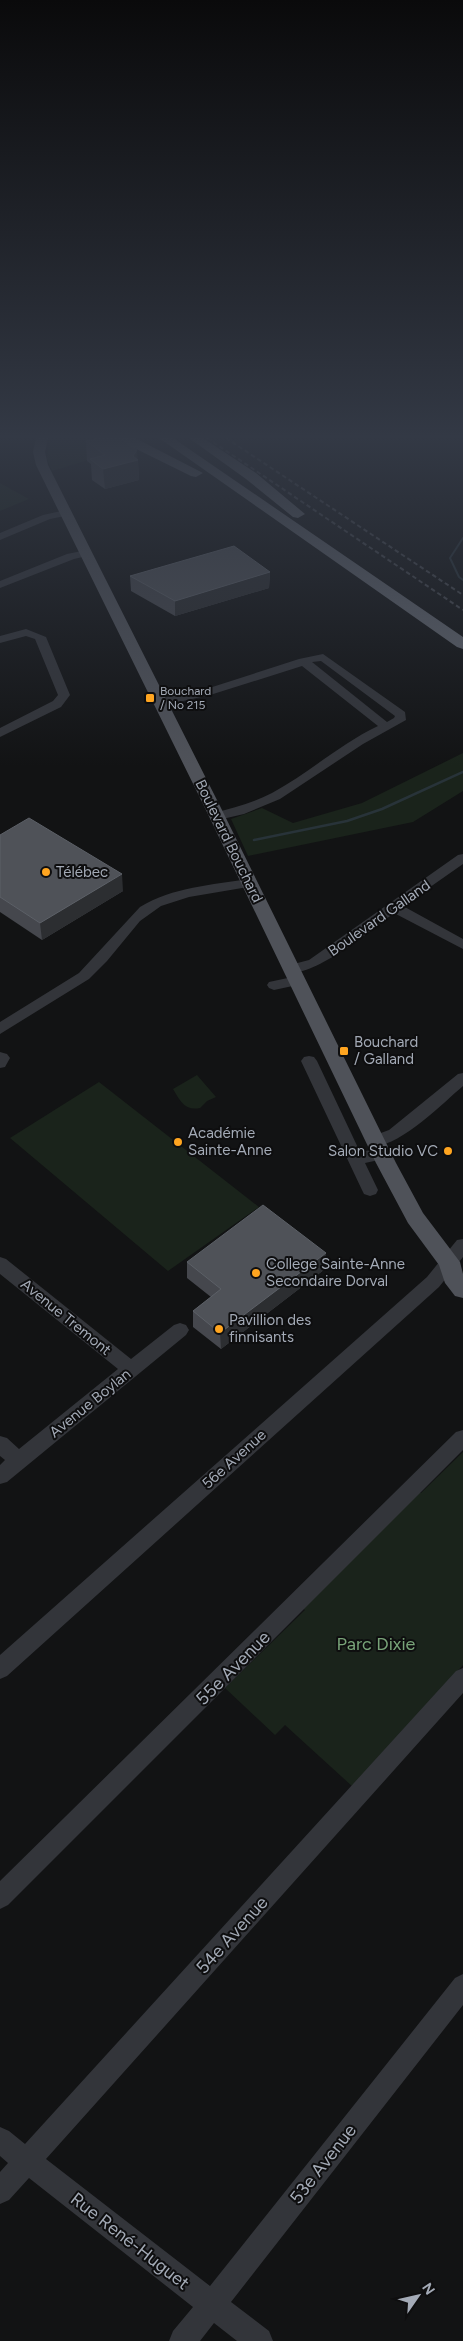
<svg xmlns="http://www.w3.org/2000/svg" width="463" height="2341" font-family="Figtree,sans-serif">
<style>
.green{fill:#1a231b}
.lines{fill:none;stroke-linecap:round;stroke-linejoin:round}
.stream-far1{stroke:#283339;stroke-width:2}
.stream{stroke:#283339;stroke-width:2.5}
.minor{fill:#33353a;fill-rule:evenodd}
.major{fill:#4f5259;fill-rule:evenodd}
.highway{fill:#5f636b;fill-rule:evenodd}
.rail{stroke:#46494f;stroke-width:2;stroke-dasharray:4.5 3;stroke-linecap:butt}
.wall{fill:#45474d}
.shaded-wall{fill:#2c2e31}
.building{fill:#4f5258;stroke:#5c6067}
.poi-dot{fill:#ffa520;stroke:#0e0e0f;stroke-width:2}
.labels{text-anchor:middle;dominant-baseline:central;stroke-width:4;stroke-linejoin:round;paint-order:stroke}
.far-poi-label{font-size:12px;fill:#a3aab6;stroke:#0e0e0f;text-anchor:start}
.street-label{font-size:15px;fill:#a3aab6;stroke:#0e0e0f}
.poi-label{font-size:15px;fill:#a3aab6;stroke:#0e0e0f;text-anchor:start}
.near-park-label{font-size:18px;fill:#78a378;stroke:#0e0e0f}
.near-street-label{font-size:18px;fill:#a3aab6;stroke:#0e0e0f}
</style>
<rect width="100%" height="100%" fill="#121314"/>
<path class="green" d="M49 438H105L128 448 52 471 47 460Z
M0 483 29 499 0 511Z
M463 753V791L413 822 248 856 231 819 262 808 293 823 362 803Z
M197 1075 216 1097 207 1101 200 1108C185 1111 180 1101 173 1089Z
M99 1082 259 1207 168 1271 10 1138Z
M463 1452V1665L353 1787 285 1725 275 1735 225 1688 305 1610 301 1607 418 1492 421 1493Z"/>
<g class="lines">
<path class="stream-far1" d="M463 538 450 558 459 577 463 580"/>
<path class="stream" d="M254 840 347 821 382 809 463 772"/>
<path class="minor" d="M66 510 70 511V515L50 519 0 540V533L43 515Z
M87 550 92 553 91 555 74 559 0 588V581L67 554Z
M26 629 46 637 70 695 61 707 0 737V728L53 701 58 695 35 639 26 636 0 643V636Z
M323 654 405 712 406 720 363 744 280 799 244 814 218 820 213 819 212 816 213 813C234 808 253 803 272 793 309 773 340 744 378 726L302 666 210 695 161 706 155 702 157 699 203 690 299 659ZM321 661 395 716 394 718 387 722 312 662Z
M463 854V864L403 906 463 939V949L394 913C372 929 313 979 286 972L284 969 286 966 309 960 458 855Z
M249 879 254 880 256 883 254 886 189 897 161 906 140 921 107 961 89 979 0 1034V1022L79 973 140 907C173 887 212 885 249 879Z
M297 976 304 981 302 984 274 990 269 988 267 985 269 982Z
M0 1052 7 1054 10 1058 5 1067 0 1068Z
M309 1056 314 1057 317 1061 360 1152 382 1148 388 1150 390 1154 388 1158 365 1163 378 1190 376 1194 370 1196 364 1194 362 1190 301 1061 304 1057Z
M463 1073V1086C444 1102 395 1152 370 1145L368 1141 370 1137 389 1130 458 1074Z
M463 1239V1257L439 1287 7 1676 0 1679V1655L427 1277 457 1240Z
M0 1257 6 1259 131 1359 174 1325 180 1323 186 1325 189 1330 186 1335 7 1482 0 1484V1465L5 1460 0 1456V1436L7 1438 19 1449 118 1369 0 1274Z
M463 1430V1450L8 1905 0 1909V1881L456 1432Z
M463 1668V1693L46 2159 210 2286 455 1978 463 1974V2005L231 2302 269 2331 273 2341H237L214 2323 200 2341H169L173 2331 193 2307 29 2178 9 2200 0 2204V2172L8 2163 0 2156V2127L9 2131 25 2144 456 1671Z"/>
<path class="major" d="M36 438H48L45 452 48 465 220 806 396 1163 423 1213 460 1262 463 1274V1298L455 1296 445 1283 439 1265 408 1223 376 1163 204 806 36 465 33 452Z"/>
<path class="highway" d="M119 438H135L203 473 196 477 191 476 120 441Z
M159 438H173L463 637V649L457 647Z
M189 438H203L256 473 305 514 298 518 293 517 246 479Z"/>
<path class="rail" d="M207 438 463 610
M226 438 463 595"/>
</g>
<path class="wall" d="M86 441 138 460 139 480 105 489 92 480 91 464 87 461Z
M270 572 269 588 175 616 131 591 130 576Z
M0 835 123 891 42 940 0 912Z
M187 1262 325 1269 221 1349 193 1327V1311L211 1297 187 1278Z"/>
<path class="shaded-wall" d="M137 450 139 480 105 489 103 469 133 456Z
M270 572 269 588 175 616V601Z
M122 874 123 891 42 940 40 923Z
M326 1253 325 1269 221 1349 220 1333Z"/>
<path class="building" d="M100 438H119L137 450 133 456 138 460 103 469 90 459 105 455 86 441Z
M234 546 270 572 175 601 130 576Z
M29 818 122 874 40 923 0 897V835Z
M263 1205 326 1253 220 1333 193 1311 221 1289 187 1262Z"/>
<linearGradient id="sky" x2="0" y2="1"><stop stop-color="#0a0a0b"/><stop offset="0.57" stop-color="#333945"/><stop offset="1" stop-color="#333945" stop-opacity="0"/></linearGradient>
<rect width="463" height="766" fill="url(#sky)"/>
<g class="poi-dot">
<rect x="145" y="693" width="10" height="10" rx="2.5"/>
<circle cx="46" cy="872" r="5"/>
<rect x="339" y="1046" width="10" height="10" rx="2.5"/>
<circle cx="178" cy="1142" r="5"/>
<circle cx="448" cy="1151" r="5"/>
<circle cx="256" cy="1273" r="5"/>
<circle cx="219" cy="1329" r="5"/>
</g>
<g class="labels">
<g class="far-poi-label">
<text x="160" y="691">Bouchard<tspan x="160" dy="14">/ No 215</tspan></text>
</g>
<g class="street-label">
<text transform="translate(229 841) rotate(64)">Boulevard Bouchard</text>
<text transform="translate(379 918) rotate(-35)">Boulevard Galland</text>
<text transform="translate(66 1317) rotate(39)">Avenue Tremont</text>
<text transform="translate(90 1403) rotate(-39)">Avenue Boylan</text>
<text transform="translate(234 1459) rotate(-42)">56e Avenue</text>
</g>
<g class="poi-label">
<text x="56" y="872">Télébec</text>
<text x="354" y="1042">Bouchard<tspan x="354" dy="17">/ Galland</tspan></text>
<text x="188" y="1133">Académie<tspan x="188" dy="17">Sainte-Anne</tspan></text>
<text x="438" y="1151" text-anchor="end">Salon Studio VC</text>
<text x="266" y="1264">College Sainte-Anne<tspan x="266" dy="17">Secondaire Dorval</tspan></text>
<text x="229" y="1320">Pavillion des<tspan x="229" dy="17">finnisants</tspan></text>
</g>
<g class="near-park-label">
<text x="376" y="1644">Parc Dixie</text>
</g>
<g class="near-street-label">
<text transform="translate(233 1668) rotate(-45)">55e Avenue</text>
<text transform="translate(232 1935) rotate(-48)">54e Avenue</text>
<text transform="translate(323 2164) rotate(-52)">53e Avenue</text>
<text transform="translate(130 2241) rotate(38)">Rue René-Huguet</text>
</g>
</g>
<g transform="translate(418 2296) rotate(56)" stroke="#0e0e0f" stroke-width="4" paint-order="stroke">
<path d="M0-4L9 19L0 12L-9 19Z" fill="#a3aab6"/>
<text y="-8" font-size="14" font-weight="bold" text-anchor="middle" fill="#a3aab6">N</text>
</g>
</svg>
